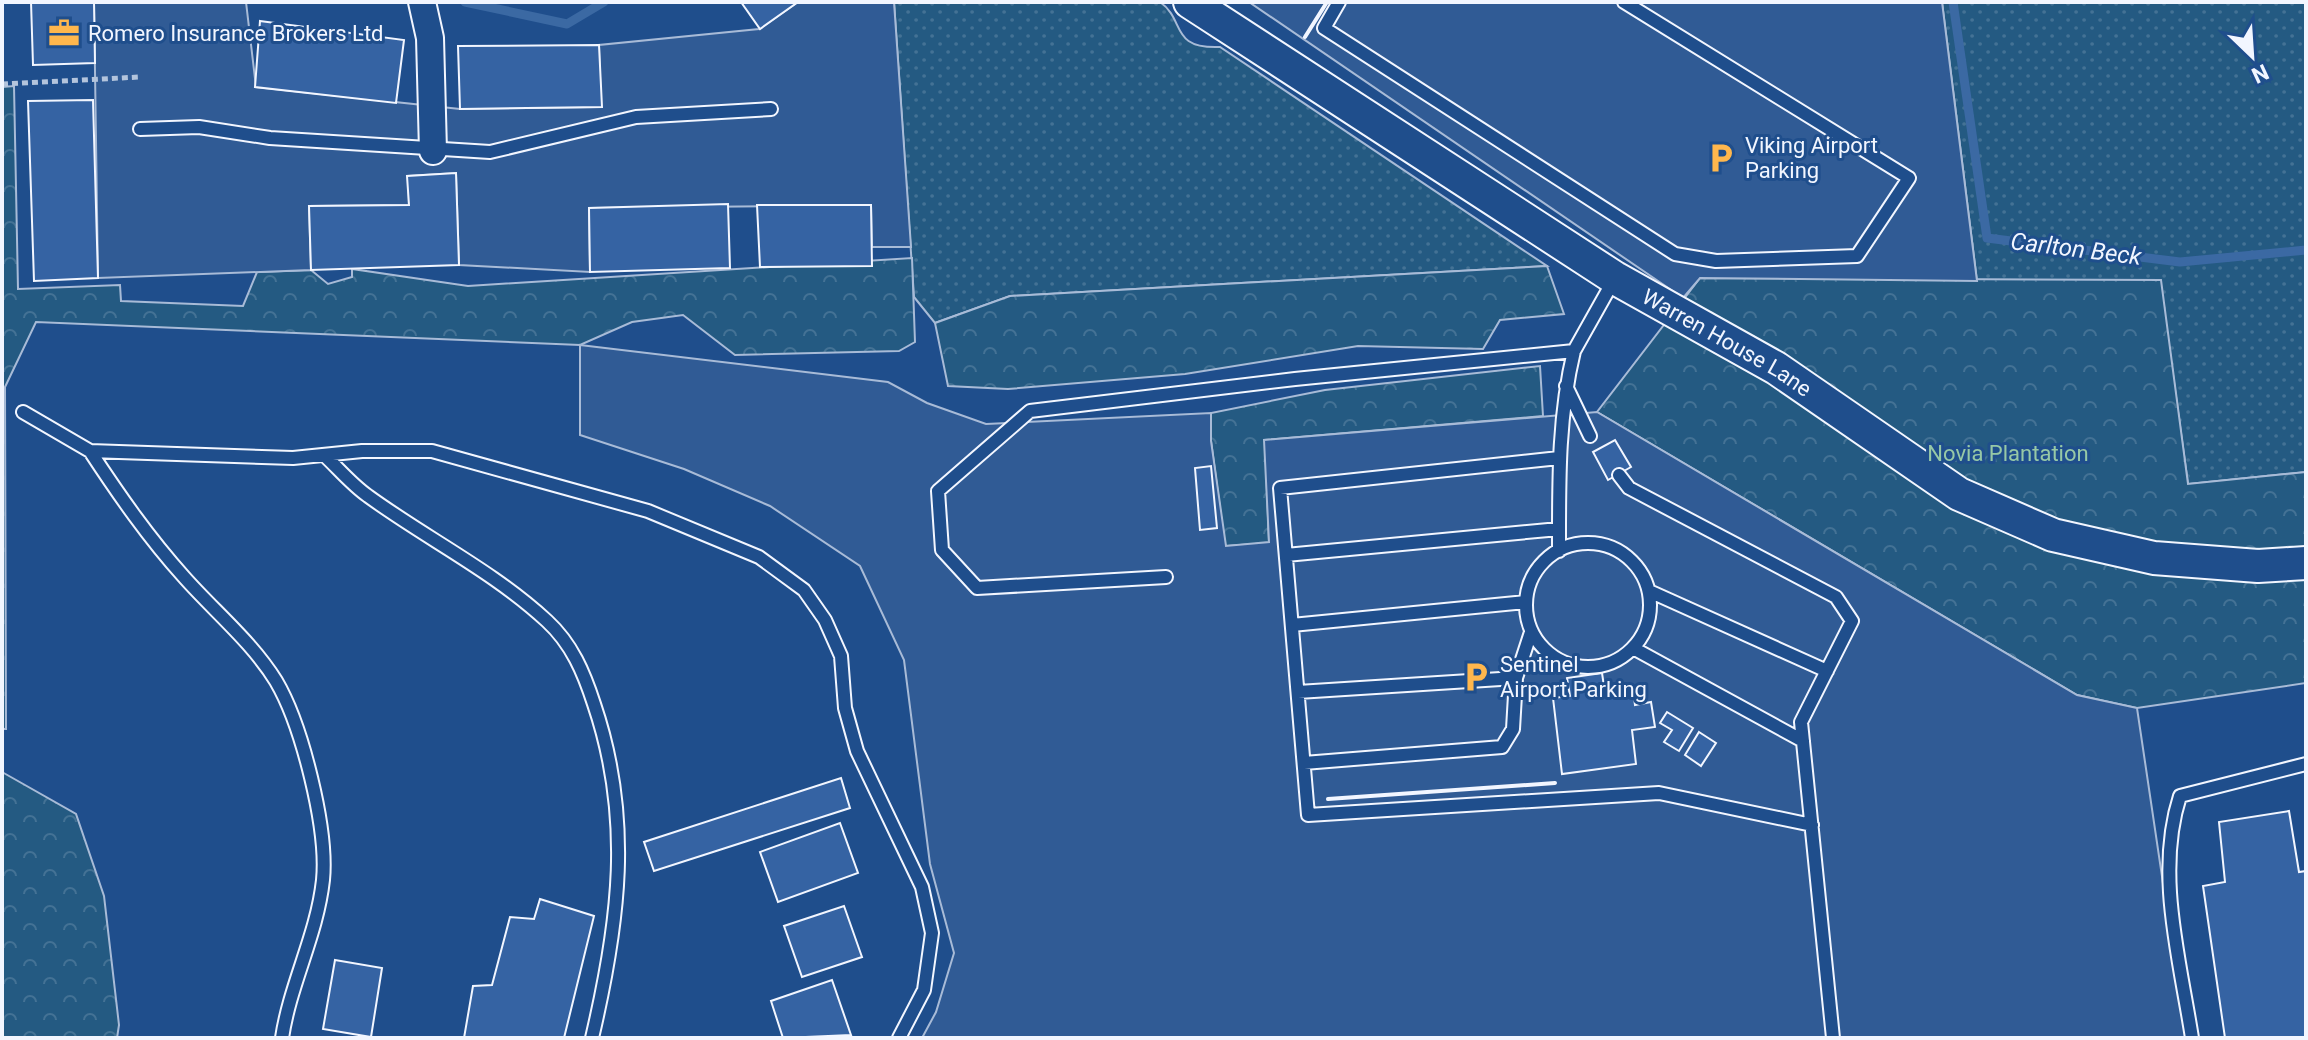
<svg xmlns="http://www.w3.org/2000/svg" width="2308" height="1040" font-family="Roboto,sans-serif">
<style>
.grass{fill:url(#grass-dots);stroke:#a8bbd7;stroke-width:2}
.forest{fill:url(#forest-crowns);stroke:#a8bbd7;stroke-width:2}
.parking{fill:#305b95;stroke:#a8bbd7;stroke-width:2}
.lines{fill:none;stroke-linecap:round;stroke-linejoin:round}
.stream{stroke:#3b69a3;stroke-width:9}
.building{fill:#3563a3;stroke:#f2f6ff;stroke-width:2}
.service-casing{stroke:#f2f6ff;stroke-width:16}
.minor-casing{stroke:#f2f6ff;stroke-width:30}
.tertiary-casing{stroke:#f2f6ff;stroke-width:36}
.path{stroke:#b3c4dc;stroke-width:5;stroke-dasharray:6 4;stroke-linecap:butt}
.service{stroke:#1f4e8c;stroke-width:12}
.minor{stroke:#1f4e8c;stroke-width:26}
.tertiary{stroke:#1f4e8c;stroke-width:32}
.wall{stroke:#f2f6ff;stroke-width:4}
.labels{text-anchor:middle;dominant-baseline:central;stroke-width:6;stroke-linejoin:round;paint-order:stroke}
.poi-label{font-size:22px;fill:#f2f6ff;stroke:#1f4e8c;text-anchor:start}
.street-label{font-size:22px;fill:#f2f6ff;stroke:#1f4e8c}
.park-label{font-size:22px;fill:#97c8a6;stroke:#1f4e8c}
.water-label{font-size:24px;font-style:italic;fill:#f2f6ff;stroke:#1f4e8c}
</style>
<defs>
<pattern id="grass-dots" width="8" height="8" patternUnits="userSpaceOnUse" patternTransform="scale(2)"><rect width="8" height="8" fill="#245a82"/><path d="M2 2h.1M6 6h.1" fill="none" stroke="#447295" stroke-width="1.8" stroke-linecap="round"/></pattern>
<pattern id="forest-crowns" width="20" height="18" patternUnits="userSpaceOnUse" patternTransform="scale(2)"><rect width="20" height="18" fill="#245a82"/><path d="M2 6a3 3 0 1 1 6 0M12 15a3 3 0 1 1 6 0" fill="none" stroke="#447295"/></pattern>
</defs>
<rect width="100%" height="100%" fill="#1f4e8c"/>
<path class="grass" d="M894 2H1160C1186 20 1169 49 1220 47L1547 266 1010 296 935 323 914 297Z
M1942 2H2306V472L2188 484 2160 280 1977 281Z"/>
<path class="forest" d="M14 86 18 289 120 285 121 301 243 306 257 272 311 270 328 284 352 277V269L468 286 912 258 915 342 899 351 735 355 683 315 632 322 580 345 36 322 5 387 6 729H2V87Z
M1547 266 1564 314 1500 320 1483 349 1358 346 1185 374 1008 389 948 386 935 323 1010 296Z
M1700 278 2161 280 2188 484 2306 472V683L2137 708 2077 695 1597 412Z
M1540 366 1543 416 1265 440 1269 543 1225 546 1211 441V413L1325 390Z
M2 772 76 814 104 896 119 1025 117 1038H2Z"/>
<path class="parking" d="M94 2H246L256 87 460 109 601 107 599 45 759 29 798 2H894L911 247H872L871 205 589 208 590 272 459 265 456 173 408 176 409 205 309 206 311 270 98 278Z
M1249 2H1942L1977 281 1700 278 1683 298Z
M580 345 888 382 927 403 986 424 1211 413V441L1226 546 1269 542 1264 440 1597 412 2077 695 2137 708 2186 1038H922L936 1012 954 953 930 864 904 660 860 566 770 506 684 469 580 435Z"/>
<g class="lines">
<path class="stream" d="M465 2 567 24 604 2
M1953 2 1987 238 2180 262 2306 250"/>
</g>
<path class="building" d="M31 2H94L95 63 33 65Z
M741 2H798L760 29Z
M260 21 404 40 396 103 255 87Z
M599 45 602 107 460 109 458 46Z
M93 100 98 278 34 281 28 101Z
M456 173 459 265 311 270 309 206 409 205 407 176Z
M728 204 730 268 590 272 589 208Z
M757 205H871L872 266 760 267Z
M1615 440 1631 467 1608 480 1593 452Z
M1211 466 1217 528 1200 530 1195 468Z
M1602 673 1605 693 1633 690 1635 705 1651 702 1655 727 1632 730 1636 764 1562 774 1553 698 1570 696 1567 678Z
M1667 712 1693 728 1679 751 1664 742 1672 730 1660 723Z
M1699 732 1716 743 1701 766 1685 755Z
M841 778 850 808 654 871 644 842Z
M2289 811 2299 872 2306 871V1038H2225L2203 886 2225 882 2219 822Z
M840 823 858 873 778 902 760 852Z
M540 899 594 916 564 1038H464L473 986 492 985 510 917 534 919Z
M844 906 862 957 802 977 784 926Z
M335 960 382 968 371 1037 323 1029Z
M832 980 851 1035 783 1038 771 1001Z"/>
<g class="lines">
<defs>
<path id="service" d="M1339 2 1324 28 1675 254 1716 261 1857 256 1909 178 1624 2
M140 129 199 127 270 138 490 152 636 117 771 109
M1566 386 1590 436
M23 412 90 451 293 458 362 451H432L648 511 759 557 804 590 825 620 841 656 845 708 857 751 922 887 932 933 924 990 899 1038
M90 451C119 495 148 537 184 577 214 611 252 642 276 681 302 725 328 829 323 880 317 935 290 984 282 1038
M324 455C338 468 352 485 368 496 427 539 493 571 547 621 572 644 584 673 594 704 633 819 619 923 592 1038
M1559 458 1280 488 1308 815 1659 793 1812 825
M1619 475 1629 488 1836 597 1852 621 1801 722 1833 1038
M1526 605a62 62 0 1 1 124 0a62 62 0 1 1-124 0Z
M1559 551C1559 483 1558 417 1574 351
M1286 555 1559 529
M1166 577 977 588 942 550 938 491 1030 411 1295 379 1574 351 1615 278
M1649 591 1827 671
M1292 625 1526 602
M1633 648 1803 741
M1298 692 1516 678
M1304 763 1502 747 1513 729 1516 678 1531 632
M2192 1038C2180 960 2155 873 2180 796L2306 764"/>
<path id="minor" d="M422 2 430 38 433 151"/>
<g id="tertiary">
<path id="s1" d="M1190 2 1615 278 1776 368 1959 494 2053 535 2154 558 2258 566 2306 563"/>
</g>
</defs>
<use href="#service" class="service-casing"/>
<use href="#minor" class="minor-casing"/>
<use href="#tertiary" class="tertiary-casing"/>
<path class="path" d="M2 84 140 77"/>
<use href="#service" class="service"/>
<use href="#minor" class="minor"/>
<use href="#tertiary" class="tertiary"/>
<path class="wall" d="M1305 37 1327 2
M1328 799 1555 783"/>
</g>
<defs>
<symbol id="office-bare" viewBox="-9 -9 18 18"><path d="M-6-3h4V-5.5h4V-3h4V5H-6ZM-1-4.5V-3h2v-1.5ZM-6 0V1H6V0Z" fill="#ffb74d" stroke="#1f4e8c" stroke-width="2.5" paint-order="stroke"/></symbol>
<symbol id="parking-bare" viewBox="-9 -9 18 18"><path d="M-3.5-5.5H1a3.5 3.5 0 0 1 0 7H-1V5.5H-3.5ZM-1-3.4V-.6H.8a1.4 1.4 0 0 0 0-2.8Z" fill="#ffb74d" stroke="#1f4e8c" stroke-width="2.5" paint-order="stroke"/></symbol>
</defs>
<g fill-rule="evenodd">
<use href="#office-bare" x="42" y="11" width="44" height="44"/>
<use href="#parking-bare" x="1699" y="136" width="44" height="44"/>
<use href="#parking-bare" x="1454" y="655" width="44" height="44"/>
</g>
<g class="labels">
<g class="poi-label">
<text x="88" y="33">Romero Insurance Brokers Ltd</text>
<text x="1745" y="145">Viking Airport<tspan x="1745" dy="25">Parking</tspan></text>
<text x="1500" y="664">Sentinel<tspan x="1500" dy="25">Airport Parking</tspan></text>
</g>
<g class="street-label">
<text stroke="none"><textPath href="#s1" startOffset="636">Warren House Lane</textPath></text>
</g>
<g class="park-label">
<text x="2008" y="453">Novia Plantation</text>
</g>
<g class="water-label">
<text transform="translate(2076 249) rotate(7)">Carlton Beck</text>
</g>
</g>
<rect width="2308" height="1040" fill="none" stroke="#f2f6ff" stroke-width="8"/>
<g transform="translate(2252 56) rotate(155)" stroke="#1f4e8c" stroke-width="6" paint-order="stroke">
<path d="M0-6L14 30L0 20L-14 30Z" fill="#f2f6ff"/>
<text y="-12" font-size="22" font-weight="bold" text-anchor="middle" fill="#f2f6ff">N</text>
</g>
</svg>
